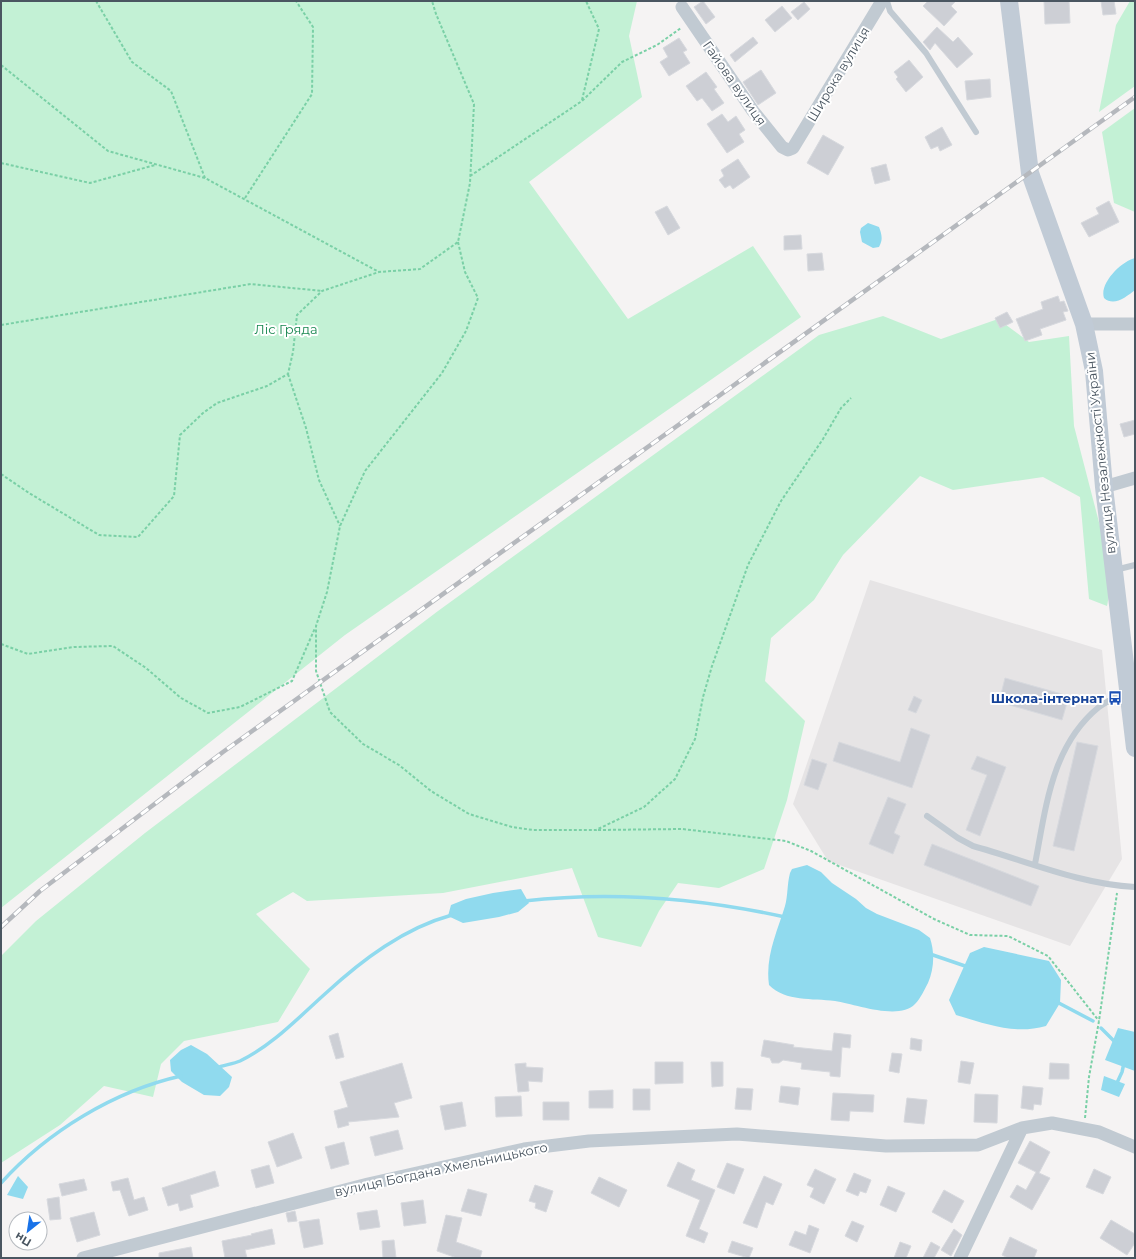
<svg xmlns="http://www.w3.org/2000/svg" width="1136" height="1259" font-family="Montserrat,sans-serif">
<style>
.education{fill:#e6e4e5}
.green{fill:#c3f1d5}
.water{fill:#90daee}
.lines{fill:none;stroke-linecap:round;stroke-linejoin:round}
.stream{stroke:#90daee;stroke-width:3.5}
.building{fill:#cdcfd5;stroke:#d7d9de}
.path{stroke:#7ad0a6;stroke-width:2;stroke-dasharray:3 2;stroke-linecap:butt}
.lane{stroke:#c1cad2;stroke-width:6}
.street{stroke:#c1cad2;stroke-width:13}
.secondary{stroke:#c1cbd6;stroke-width:18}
.rail-casing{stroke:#b5b8bd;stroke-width:4.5}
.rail{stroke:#fff;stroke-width:3;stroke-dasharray:9;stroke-linecap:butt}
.labels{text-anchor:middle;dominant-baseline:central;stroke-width:4;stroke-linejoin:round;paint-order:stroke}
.street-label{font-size:13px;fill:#4a5661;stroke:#fff}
.park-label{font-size:13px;fill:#17864f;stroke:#fff}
.transit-label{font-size:13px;font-weight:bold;fill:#164399;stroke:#fff;text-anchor:end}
</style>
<rect width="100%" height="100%" fill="#f5f3f3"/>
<path class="education" d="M870 580 1102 650 1122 859 1070 946 828 861 793 804Z"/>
<path class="green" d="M1 1H637L629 36 642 97 529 182 628 319 753 246 801 317 345 635 1 908Z
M1130 1H1135V86L1099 112 1116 25Z
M1135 108V212L1114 203 1102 132Z
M883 316 941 339 998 319 1029 342 1069 336 1074 426 1101 530 1111 585 1107 606 1089 599 1080 497 1043 477 953 490 920 476 843 555 814 600 771 638 765 681 805 721 787 800 764 869 719 888 678 883 659 911 641 947 598 937 572 868 443 893 307 901 293 892 256 914 310 969 278 1022 184 1041 161 1064 153 1097 104 1086 60 1125 1 1163V956L36 921 145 833 438 611 819 335Z"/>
<path class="water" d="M868 223 879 227C882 235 883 240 879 247L873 248 862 242 860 232 861 228Z
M1135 258V290C1126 297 1114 307 1104 298 1099 283 1122 261 1135 258Z
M807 865 821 872 832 883 856 899 866 908 877 914 919 930 930 938C935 953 934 969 928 983 924 990 921 998 915 1004 899 1021 855 1004 835 1001 812 998 786 1002 769 985 765 957 777 932 785 906 788 895 787 884 790 873L792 869Z
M521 889 529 903 518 912 499 917 463 923 448 916 451 905 466 899 493 893Z
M984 947 1049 961 1061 980 1060 1003 1046 1026C1014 1035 987 1024 956 1015L949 1000 970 953Z
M1118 1028 1135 1032V1071L1105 1060Z
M191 1045 207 1054 232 1077 229 1087 220 1096 204 1095 182 1082 171 1071 170 1060 181 1050Z
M1104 1076 1125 1084 1119 1097 1101 1090Z
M18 1176 28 1187 23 1199 7 1195Z"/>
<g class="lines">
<path class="stream" d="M524 901C611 891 699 898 785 917
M930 954 968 967
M1055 1001 1093 1021
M1101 1028 1116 1043
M216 1068C224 1065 233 1064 240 1061 273 1045 299 1017 326 993 362 960 404 928 452 915
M1116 1085 1122 1072 1124 1063
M1 1183C47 1132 114 1091 181 1076"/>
</g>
<path class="building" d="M703 1 715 17 706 24 694 7Z
M928 1H956L951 6 957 12 944 26 923 6Z
M1044 1H1069L1070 23 1045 24Z
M1101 1H1114L1116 14 1103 15Z
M804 2 810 9 798 20 791 12Z
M782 6 792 18 775 32 765 20Z
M937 27 953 42 958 37 973 54 957 68 935 43 930 50 923 42Z
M753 37 758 43 735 62 730 55Z
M679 38 687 50 683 52 690 63 669 76 660 62 668 57 663 48Z
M909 60 923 77 906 92 896 79 898 77 894 72Z
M761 70 776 93 758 105 743 82Z
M706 72 717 87 714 89 724 103 712 111 702 98 697 101 686 86Z
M990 79 991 97 967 100 965 81Z
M722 114 728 122 736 116 745 130 739 134 744 142 727 153 707 124Z
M942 127 952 145 940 151 938 146 931 149 925 137Z
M823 135 844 147 828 175 807 163Z
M738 159 750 177 733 189 730 185 725 188 719 180 724 176 721 170Z
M886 164 890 180 875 184 871 168Z
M1109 201 1119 222 1089 237 1081 223 1099 214 1096 208Z
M667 206 680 228 668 235 655 212Z
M801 235 802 249 784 250V236Z
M822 253 824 270 808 271 807 254Z
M1058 296 1060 302 1064 301 1068 311 1063 312 1066 320 1040 329 1042 335 1025 341 1016 319 1043 309 1041 302Z
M1007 312 1013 322 1000 328 995 318Z
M1135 420V434L1124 437 1120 424Z
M1005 678 1069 696 1062 720 999 702Z
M914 696 922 700 916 713 908 710Z
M911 728 930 735 912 788 833 761 839 742 900 762Z
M1077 742 1098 746 1074 851 1053 846Z
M977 756 1006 767 980 836 966 830 987 775 971 769Z
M812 759 827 764 818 790 804 785Z
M888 797 906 804 894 833 900 836 893 854 869 844Z
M932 844 1039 886 1031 906 924 865Z
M338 1033 344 1057 336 1059 329 1036Z
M834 1033 851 1035 850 1048 842 1047 840 1077 830 1076V1072L801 1069 802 1063 783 1060 779 1063H772L770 1058 761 1056 764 1040 794 1045 793 1047 832 1051Z
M911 1038 922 1040 921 1051 910 1049Z
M892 1053 902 1054 899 1073 889 1071Z
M961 1061 974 1063 970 1084 958 1082Z
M655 1062H683V1083L655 1084Z
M711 1062H723V1086L712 1087Z
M402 1063 412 1098 394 1103 399 1117 348 1122 349 1125 338 1128 334 1111 348 1107 340 1082Z
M526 1063V1067L543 1068 542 1082 528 1081 529 1091 518 1092 515 1064Z
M1050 1063 1069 1064V1079H1049Z
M781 1086 800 1088 798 1105 779 1102Z
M1023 1086 1043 1088 1041 1105 1034 1104 1033 1110 1021 1108Z
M737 1088 753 1089 751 1110 735 1109Z
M633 1089H650V1110H633Z
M613 1090V1108H589V1091Z
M833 1093 874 1095 873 1112 850 1111 849 1121 831 1120Z
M975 1094 998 1095 997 1123 974 1122Z
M521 1096 522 1116 496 1117 495 1097Z
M907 1098 927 1100 924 1124 904 1122Z
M462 1102 466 1126 445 1130 440 1106Z
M543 1102H569V1120H543Z
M398 1130 403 1149 375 1156 370 1137Z
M293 1133 302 1158 277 1167 268 1142Z
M1030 1141 1050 1152 1039 1173 1050 1178 1032 1210 1010 1197 1017 1185 1026 1190 1036 1172 1018 1163Z
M344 1142 349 1164 331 1169 325 1147Z
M678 1162 695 1170 691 1180 715 1190 699 1229 708 1233 704 1243 686 1236 700 1200 667 1186Z
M727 1163 744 1169 734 1194 717 1187Z
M269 1165 274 1183 256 1188 251 1170Z
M815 1169 836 1179 824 1204 810 1197 814 1188 807 1185Z
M1094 1169 1111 1177 1103 1194 1086 1187Z
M215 1171 219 1186 190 1195 193 1207 180 1211 178 1203 168 1206 162 1188Z
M854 1173 871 1180 866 1193 860 1191 858 1196 846 1191Z
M764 1176 782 1184 773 1205 766 1202 757 1228 743 1223Z
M599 1177 627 1190 619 1207 591 1193Z
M128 1178 134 1200 144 1197 148 1210 129 1216 120 1190 113 1191 111 1182Z
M84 1179 87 1190 62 1196 59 1184Z
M535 1185 553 1191 546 1212 535 1208 536 1203 529 1201Z
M888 1186 905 1193 896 1212 880 1205Z
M468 1189 487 1194 481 1216 461 1211Z
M944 1190 964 1201 952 1223 932 1212Z
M59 1197 61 1219 50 1220 47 1199Z
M423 1200 426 1223 404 1226 401 1203Z
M377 1210 380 1227 360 1230 357 1213Z
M295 1211 297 1221 288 1222 286 1213Z
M94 1212 100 1235 77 1242 70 1218Z
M446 1215 462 1218 456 1242 482 1251 480 1258H457L437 1251Z
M319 1219 323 1244 304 1248 299 1222Z
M1111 1220 1135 1234V1243L1127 1255 1100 1238Z
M852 1221 864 1226 857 1242 845 1236Z
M809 1225 819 1229 810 1253 789 1245 795 1231 806 1235Z
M272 1229 275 1244 245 1250 247 1258H225L222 1241 252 1235 251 1234Z
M954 1229 962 1235 951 1256 941 1250Z
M1010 1237 1037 1250 1034 1258H1008L1002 1255Z
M394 1240 396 1258H383L382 1241Z
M732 1241 753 1248 749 1258 728 1252Z
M900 1242 911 1246 906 1258H894Z
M931 1242 940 1247 934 1258H923Z
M191 1247 193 1258H159V1253Z"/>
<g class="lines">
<path class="path" d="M96 1 132 62 171 91 205 178
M1 65 108 151 205 178 379 272
M582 100 599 29 586 1
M1 163 90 183 155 165
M470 176 582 101 622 62 657 45 681 28
M245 198 312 94 313 27 296 1
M458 242 465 272 478 298 466 331 442 373 365 471 340 526 327 592 316 626V671L330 712 363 744 399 765 431 791 469 814 512 827 533 830H596L644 807 675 779 695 739 703 697 712 666 748 565 781 501 823 439 841 408 851 398
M1 325 251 284 322 291
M288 374 306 428 319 480 340 526
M1 474 29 493 99 535 138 537 174 496 180 435 203 413 217 403 267 386 288 374 293 352 297 315 322 291 379 272 420 269 458 242 470 183 474 104 436 14 432 1
M1 644 28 654 74 647 113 646 146 668 181 698 208 713 240 707 292 681 315 628
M598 830 682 829 786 841 811 851 934 919 970 935 1008 936 1048 956 1099 1021
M1085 1118 1089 1077 1099 1021 1117 893"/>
<path class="lane" d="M887 1 890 11 926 53 976 132
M1115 570 1135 565
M927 816 958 838 973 846C1027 861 1079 884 1135 887
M1035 864C1046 808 1051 746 1099 707 1107 701 1117 697 1125 692"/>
<path class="street" d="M682 7 753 111 782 147 788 150 793 148 882 1
M1084 324H1135
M1104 487 1135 478
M83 1258 368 1184 524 1149 589 1141 737 1134 886 1146 978 1145 1022 1128 1052 1123 1099 1132 1135 1147
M960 1258 1022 1128"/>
<path class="secondary" d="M1009 1 1030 173 1084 324 1094 371 1104 487 1135 748"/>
<defs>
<path id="rail" d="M1 927 40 891 223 752 1135 97"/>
</defs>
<use href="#rail" class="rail-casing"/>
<use href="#rail" class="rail"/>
</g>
<defs>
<symbol id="bus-bare" viewBox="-9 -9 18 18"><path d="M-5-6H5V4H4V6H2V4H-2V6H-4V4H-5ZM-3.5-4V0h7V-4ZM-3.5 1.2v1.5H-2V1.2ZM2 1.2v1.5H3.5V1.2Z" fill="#1a4fb4" stroke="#fff" stroke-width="2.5" paint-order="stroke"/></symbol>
</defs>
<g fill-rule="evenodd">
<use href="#bus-bare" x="1105" y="688" width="20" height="20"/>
</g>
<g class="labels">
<g class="street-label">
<text transform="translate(838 74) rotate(-59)">Широка вулиця</text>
<text transform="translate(735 83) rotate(55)">Гайова вулиця</text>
<text transform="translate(1100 453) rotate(-96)">вулиця Незалежності України</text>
<text transform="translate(441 1169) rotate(-12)">вулиця Богдана Хмельницького</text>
</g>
<g class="park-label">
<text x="286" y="329">Ліс Гряда</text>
</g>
<g class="transit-label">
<text x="1104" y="698">Школа-інтернат</text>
</g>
</g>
<rect width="1136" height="1259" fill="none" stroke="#4a5661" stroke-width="4"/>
<g transform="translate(28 1231) rotate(210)"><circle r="19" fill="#ffffff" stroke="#b7bbc0"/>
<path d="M0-3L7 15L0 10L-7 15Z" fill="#1a73e8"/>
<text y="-6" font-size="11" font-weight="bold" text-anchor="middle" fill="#4a5661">Пн</text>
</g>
</svg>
